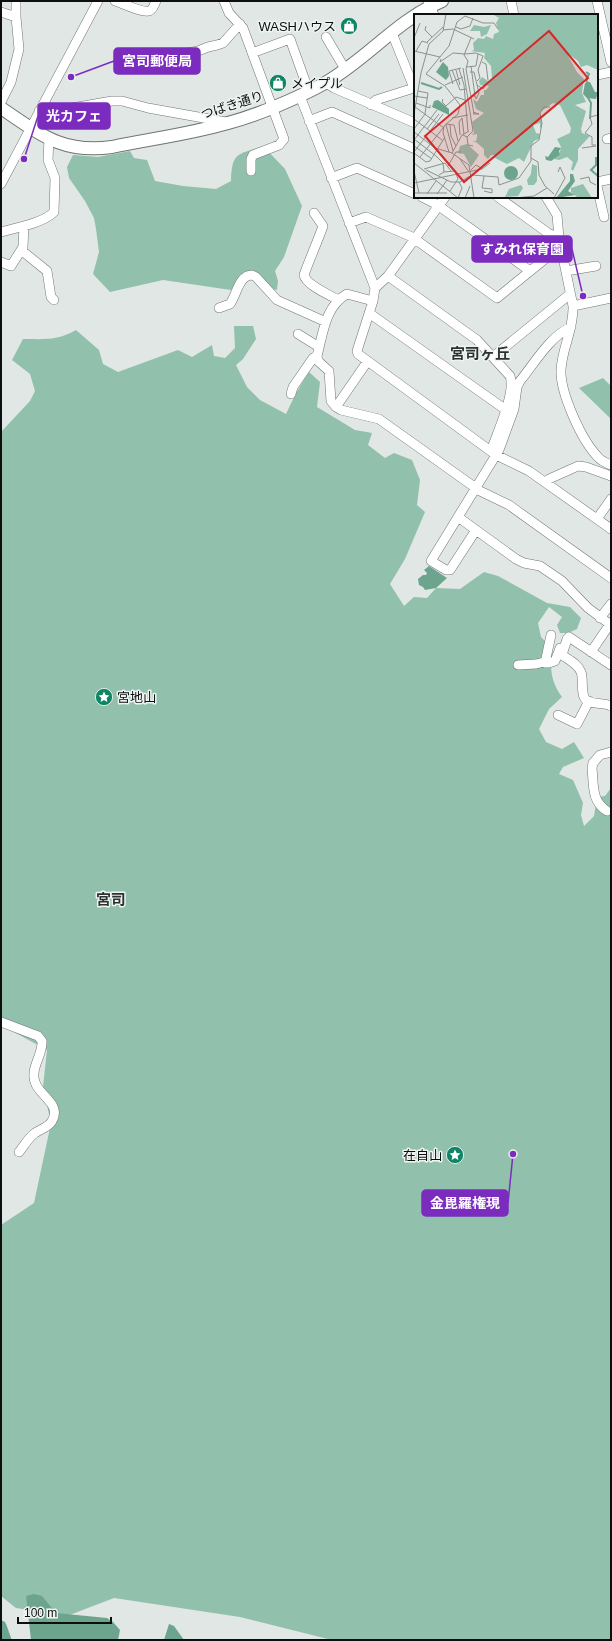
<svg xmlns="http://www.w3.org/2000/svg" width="612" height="1641" font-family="Arial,'Noto Sans JP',sans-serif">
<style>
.green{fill:#91c0ad}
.water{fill:#6ca48e}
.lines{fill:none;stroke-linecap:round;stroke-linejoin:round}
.river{stroke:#6ca48e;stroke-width:11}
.minor-casing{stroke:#707673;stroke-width:10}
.major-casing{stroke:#707673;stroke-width:14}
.minor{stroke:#fff;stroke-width:9}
.major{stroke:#fff;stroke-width:12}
.labels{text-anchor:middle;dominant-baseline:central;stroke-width:3;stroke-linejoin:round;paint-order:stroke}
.poi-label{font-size:13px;fill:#0d0f0e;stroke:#eef4f2;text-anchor:end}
.street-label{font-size:13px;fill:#0d0f0e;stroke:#eef4f2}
.quarter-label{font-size:15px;font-weight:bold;fill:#2d3230;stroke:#eef4f2}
.inset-river{fill:none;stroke:#6ca48e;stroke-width:2}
.inset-road{fill:none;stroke:#8c918e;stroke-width:1}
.view{fill:#d62828;fill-opacity:0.15;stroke:#d62828;stroke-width:2}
.inset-edge{fill:none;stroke:#0d0f0e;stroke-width:2}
.leader{fill:none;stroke:#7b2cbf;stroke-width:1.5}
.callout-dot{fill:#7b2cbf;stroke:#eef4f2;stroke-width:1.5}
.callout{fill:#7b2cbf;stroke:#7b2cbf;stroke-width:1.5}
.callout-label{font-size:14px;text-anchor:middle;font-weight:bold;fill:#fff}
</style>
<rect width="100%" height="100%" fill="#e1e7e4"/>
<path class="green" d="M263 146 285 169 302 206 284 257 275 271 278 281 277 290 266 288 247 272 231 290 163 280 110 292 93 274 99 252 96 229 94 218 85 201 69 178 67 167 73 155 98 157 130 151 134 158 147 160 155 181 183 186 216 189 231 181C232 152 237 155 263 146Z
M234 326H253L256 339 243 359 236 365 247 387 260 400 286 414 296 393 309 372 320 382 317 407 355 430 372 433 368 445 385 458 394 453 412 460 420 480 417 505 425 512 405 559 390 584 404 606 414 597 427 598 436 588 460 589 484 572 498 576 547 603 570 607 581 618 577 629 568 633H560L557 625 562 617 549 607 538 623 541 637 552 648C550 668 550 680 562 697L549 709 539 729 546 742 562 749 574 742 584 758 563 767 559 774 573 780 583 803 581 815 584 826 594 816 597 797 605 796 611 788 610 879 611 881V1640H332L240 1617 114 1598 67 1616 16 1608 1 1596V1225L34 1203 51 1123 43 1087 47 1050 1 1025V432L30 401 35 391 30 374 12 360 23 339C44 339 57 341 76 330L99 350 103 364 118 372 178 350 192 357 212 345 214 356 225 358 235 348Z
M603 378 611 386V419L579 388Z"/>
<path class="water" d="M429 566 447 578 436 588 425 590 423 587 419 585 418 579 423 575H426L427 573 424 570Z
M34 1594 42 1596 56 1613 107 1618 113 1622 120 1630 118 1640H31L26 1596Z
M169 1624 174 1626 184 1640H164Z"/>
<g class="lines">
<path class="river" d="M1 1626 6 1640"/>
<defs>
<path id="minor" d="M115 1C122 3 142 13 149 11 153 10 154 5 156 1
M224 1 229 13 243 28 284 139 279 145 253 155 251 159V171
M428 1 434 15
M511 1 514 15
M597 1 611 62
M1 12 16 17
M326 37 345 69
M252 53 290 39 309 92
M172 56 198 51 208 47 217 45 223 43 240 24
M597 75 611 72
M326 83 334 88 415 123
M300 96 375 288 373 301 357 351 358 354 496 455 529 471 611 529
M1 102 11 82 19 49 16 17V1
M371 105 376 100 414 88 394 38 391 32
M39 111 49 112 112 101H122L148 108 226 122
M309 121 332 112 415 149
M607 139 611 138
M331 178 357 168 415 194
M597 182 611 179
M1 184 98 1
M597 186 604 217
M422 197 436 204 530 271
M498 197 548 233 559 238
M546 197 557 215 559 238 573 306C574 329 562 348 561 370 560 393 582 441 598 457 601 461 606 463 611 465
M314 213 323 226C317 243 310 258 304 275 306 285 330 295 338 300
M349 223 366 217 412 237 497 298 561 246
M1 232C16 228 43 223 54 212L55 178 48 160 49 139
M21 250 47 271 51 297 54 300
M1 262 11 266 23 247 24 226
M566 271 596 266
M388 276 477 340 510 376C516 393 497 433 491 451
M375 288 388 276 445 197
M373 301 347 294C325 306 323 334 317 356L318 361 329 371 331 401 336 407 341 410 379 419 480 491 509 505 611 578
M573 306 611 298
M219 308 230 304C237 294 239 275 252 275L256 277 277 300 326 322
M369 313 506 410
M298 334 319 347
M494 356 570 294
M291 394 293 387 313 358 317 356
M336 407 367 362
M546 483 549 479 578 466 586 467 611 476
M458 517 516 559 524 563 540 566 562 581 588 608 611 625
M597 519 611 499
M476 530 450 570H446L431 561 499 450 514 409 517 387 520 381C534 364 550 336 571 327
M600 618 611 604
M551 635 545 663H549L555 661 560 648
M591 652 610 624
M518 665 536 664 544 662
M611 665 569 637 567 639 562 655C569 660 578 664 581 672 584 679 580 694 586 700 592 705 604 702 611 706
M558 715 577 724 589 701
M607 811C591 801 594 785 592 768L593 763 600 755 611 752
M1 1022 38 1036 42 1041C43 1055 30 1068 35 1082 39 1096 62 1104 52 1121 48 1128 40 1129 35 1133 28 1138 24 1146 19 1152"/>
<path id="major" d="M1 108C40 134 62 154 112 147 150 139 190 134 228 123 258 115 298 98 325 83 367 59 397 20 442 1"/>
</defs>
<use href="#minor" class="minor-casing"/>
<use href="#major" class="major-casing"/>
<use href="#minor" class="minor"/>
<use href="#major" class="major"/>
</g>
<defs>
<symbol id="shop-disc" viewBox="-11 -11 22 22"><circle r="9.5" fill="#0f8565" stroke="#eef4f2"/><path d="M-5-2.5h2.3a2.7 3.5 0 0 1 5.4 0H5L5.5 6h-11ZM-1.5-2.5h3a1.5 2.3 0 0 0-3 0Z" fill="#fff"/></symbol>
<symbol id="sight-disc" viewBox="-11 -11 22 22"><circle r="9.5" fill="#0f8565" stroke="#eef4f2"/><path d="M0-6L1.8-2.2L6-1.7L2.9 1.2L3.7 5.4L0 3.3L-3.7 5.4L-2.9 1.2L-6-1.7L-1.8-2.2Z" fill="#fff"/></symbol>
</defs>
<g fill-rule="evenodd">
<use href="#shop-disc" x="339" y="16" width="20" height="20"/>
<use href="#shop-disc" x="268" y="73" width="20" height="20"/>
<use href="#sight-disc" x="94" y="687" width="20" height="20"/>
<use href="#sight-disc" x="445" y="1145" width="20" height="20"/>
</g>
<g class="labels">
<g class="poi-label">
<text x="336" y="26">WASHハウス</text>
<text x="291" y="83" text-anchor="start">メイプル</text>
<text x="117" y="697" text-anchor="start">宮地山</text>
<text x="442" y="1155">在自山</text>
</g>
<g class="street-label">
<text transform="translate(232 105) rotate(-18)">つばき通り</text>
</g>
<g class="quarter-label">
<text x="480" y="353">宮司ヶ丘</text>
<text x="111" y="899">宮司</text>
</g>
</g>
<g transform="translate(414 14)">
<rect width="184" height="184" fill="#e1e7e4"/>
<path d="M78 0H184V56L173 51 167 53 164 47 152 38 163 58 170 65 168 79 172 88 161 91 172 97 167 115 168 119 176 122 164 135V146L159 157 157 155 159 148 153 143 145 146 140 145 145 142 147 133 143 125 156 119 157 114 146 91 139 89 126 98 128 111 126 115V109L119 111 122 119 126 120 125 125 120 127 110 148 105 144 89 152 93 150 81 144 82 141H77L74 145 70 141V135L62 128H58L62 127 63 123V120L58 121 60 118 58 108 70 99 62 95 59 85 63 88 67 81H70V76H72L75 72 66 71 65 67 68 63 74 67 78 65 77 52 70 44 71 39 57 37 60 36 59 29 64 24 70 25 72 22 79 25 80 20 85 18 82 9 85 4ZM60 11 70 13 77 11 73 20 67 23 66 17H56ZM53 130 65 141 57 153 50 140 44 139 46 132ZM118 150 123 152V167L120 171H114L113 166 117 160ZM169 170 178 184H151L163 183 157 178V174ZM107 171 109 174 104 182 91 183 95 175Z" fill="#91c0ad"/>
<path d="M29 48 34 53 35 62 32 66 22 58ZM176 68 181 78H184L182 85 173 84 169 80 171 69ZM24 86 35 95V101L18 93 20 87ZM141 133 147 134 145 137 146 141 137 147 132 146 131 142 134 143ZM90 159a7 7 0 1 1 14 0a7 7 0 1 1-14 0ZM156 160H159L161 167 154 177 161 181 142 184 156 167Z" fill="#6ca48e"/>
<path class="inset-river" d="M172 58 175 60 172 66 175 71M7 69 25 75 28 73M173 82 177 89 176 105M182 143V151L177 156 184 162"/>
<path class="inset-road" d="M12 12 11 16 18 23M42 13 47 15 56 12 59 4M29 16 39 15 60 25M0 24 6 9M57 24 50 41 54 47 52 55 60 100M12 29 29 13M0 37 26 43M2 37 8 27 14 29M51 40 62 39 69 42 64 56 66 64 63 67M27 45 26 48 39 39 51 40M68 48 72 50 74 66M57 52 61 82M52 53 62 52 64 40M45 55 50 71 54 117M38 56 46 76 52 75M42 56 46 71M56 58H60L65 79 62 85 61 82H58M12 60 35 32 43 8 51 2 69 9H80L84 15M12 60 31 72 46 91 44 100 30 112 29 119 35 138M39 70 35 57 47 54M31 71 49 63M63 71 69 75 72 71M0 82 13 84M29 85 28 88 32 92 42 83 51 86M2 89 16 94V91M1 93 30 114M0 100 7 59 15 30 29 17 32 0M59 100H65L59 98M38 104 54 101M48 104 50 120M0 105 28 126M32 110 40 111 44 127M32 111 39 137M36 111 37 122 42 132M0 115 11 100 14 79 4 77M13 115 25 100M0 118 21 134 38 139 55 151 60 184M46 121 45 108 48 104M49 121 53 123 59 117 49 54M53 123 54 131 59 132M0 125 22 142 29 149 30 158M184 125V153M0 126 23 96M182 131H178V123L171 119 178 110 176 103 184 101M0 132 18 145M168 134 182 132M0 138 29 100M0 139 12 148 16 147 31 123M38 139 48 121 55 117M6 143 29 114M117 144 124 148 125 161 131 172 140 180M46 145 55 158M0 149 44 184M34 152 42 138H47M10 155 31 149 37 157M12 156 37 168H46L58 161 84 163 85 171 105 164 117 147V132L125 126 128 109 126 99 130 93H136M57 156 62 151 67 154M0 157 5 179M25 161 30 158 41 157 44 165 36 177M166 165 175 163 176 168 182 171M0 169 68 155 76 149M70 177 78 179V175L68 174 70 162M0 179H33M13 180 22 167M23 180 33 166M44 184 48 174 45 168M51 184 56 172M101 184 120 182 133 174M140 184 151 164 146 153 144 158"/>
<path class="view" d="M135 17 174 64 50 168 11 122Z"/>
<rect width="184" height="184" class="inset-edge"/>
</g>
<path class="leader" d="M71 77L114 61M24 159L38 116M583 296L572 249M513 1154L508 1203"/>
<g class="callout-dot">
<circle cx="71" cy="77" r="4"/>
<circle cx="24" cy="159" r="4"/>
<circle cx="583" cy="296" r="4"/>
<circle cx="513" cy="1154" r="4"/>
</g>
<g class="callout">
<rect x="114" y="48" width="86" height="26" rx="4"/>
<rect x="38" y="103" width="72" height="26" rx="4"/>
<rect x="472" y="236" width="100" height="26" rx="4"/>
<rect x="422" y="1190" width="86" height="26" rx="4"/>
</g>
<g class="callout-label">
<text x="157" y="66">宮司郵便局</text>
<text x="74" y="121">光カフェ</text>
<text x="522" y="254">すみれ保育園</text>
<text x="465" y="1208">金毘羅権現</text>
</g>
<rect width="612" height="1641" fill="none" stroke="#0d0f0e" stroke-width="4"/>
<path d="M18 1617v6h93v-6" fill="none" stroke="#0d0f0e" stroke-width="2"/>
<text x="24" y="1617" font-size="12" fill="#0d0f0e" stroke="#eef4f2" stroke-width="3" paint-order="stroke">100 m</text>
</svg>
